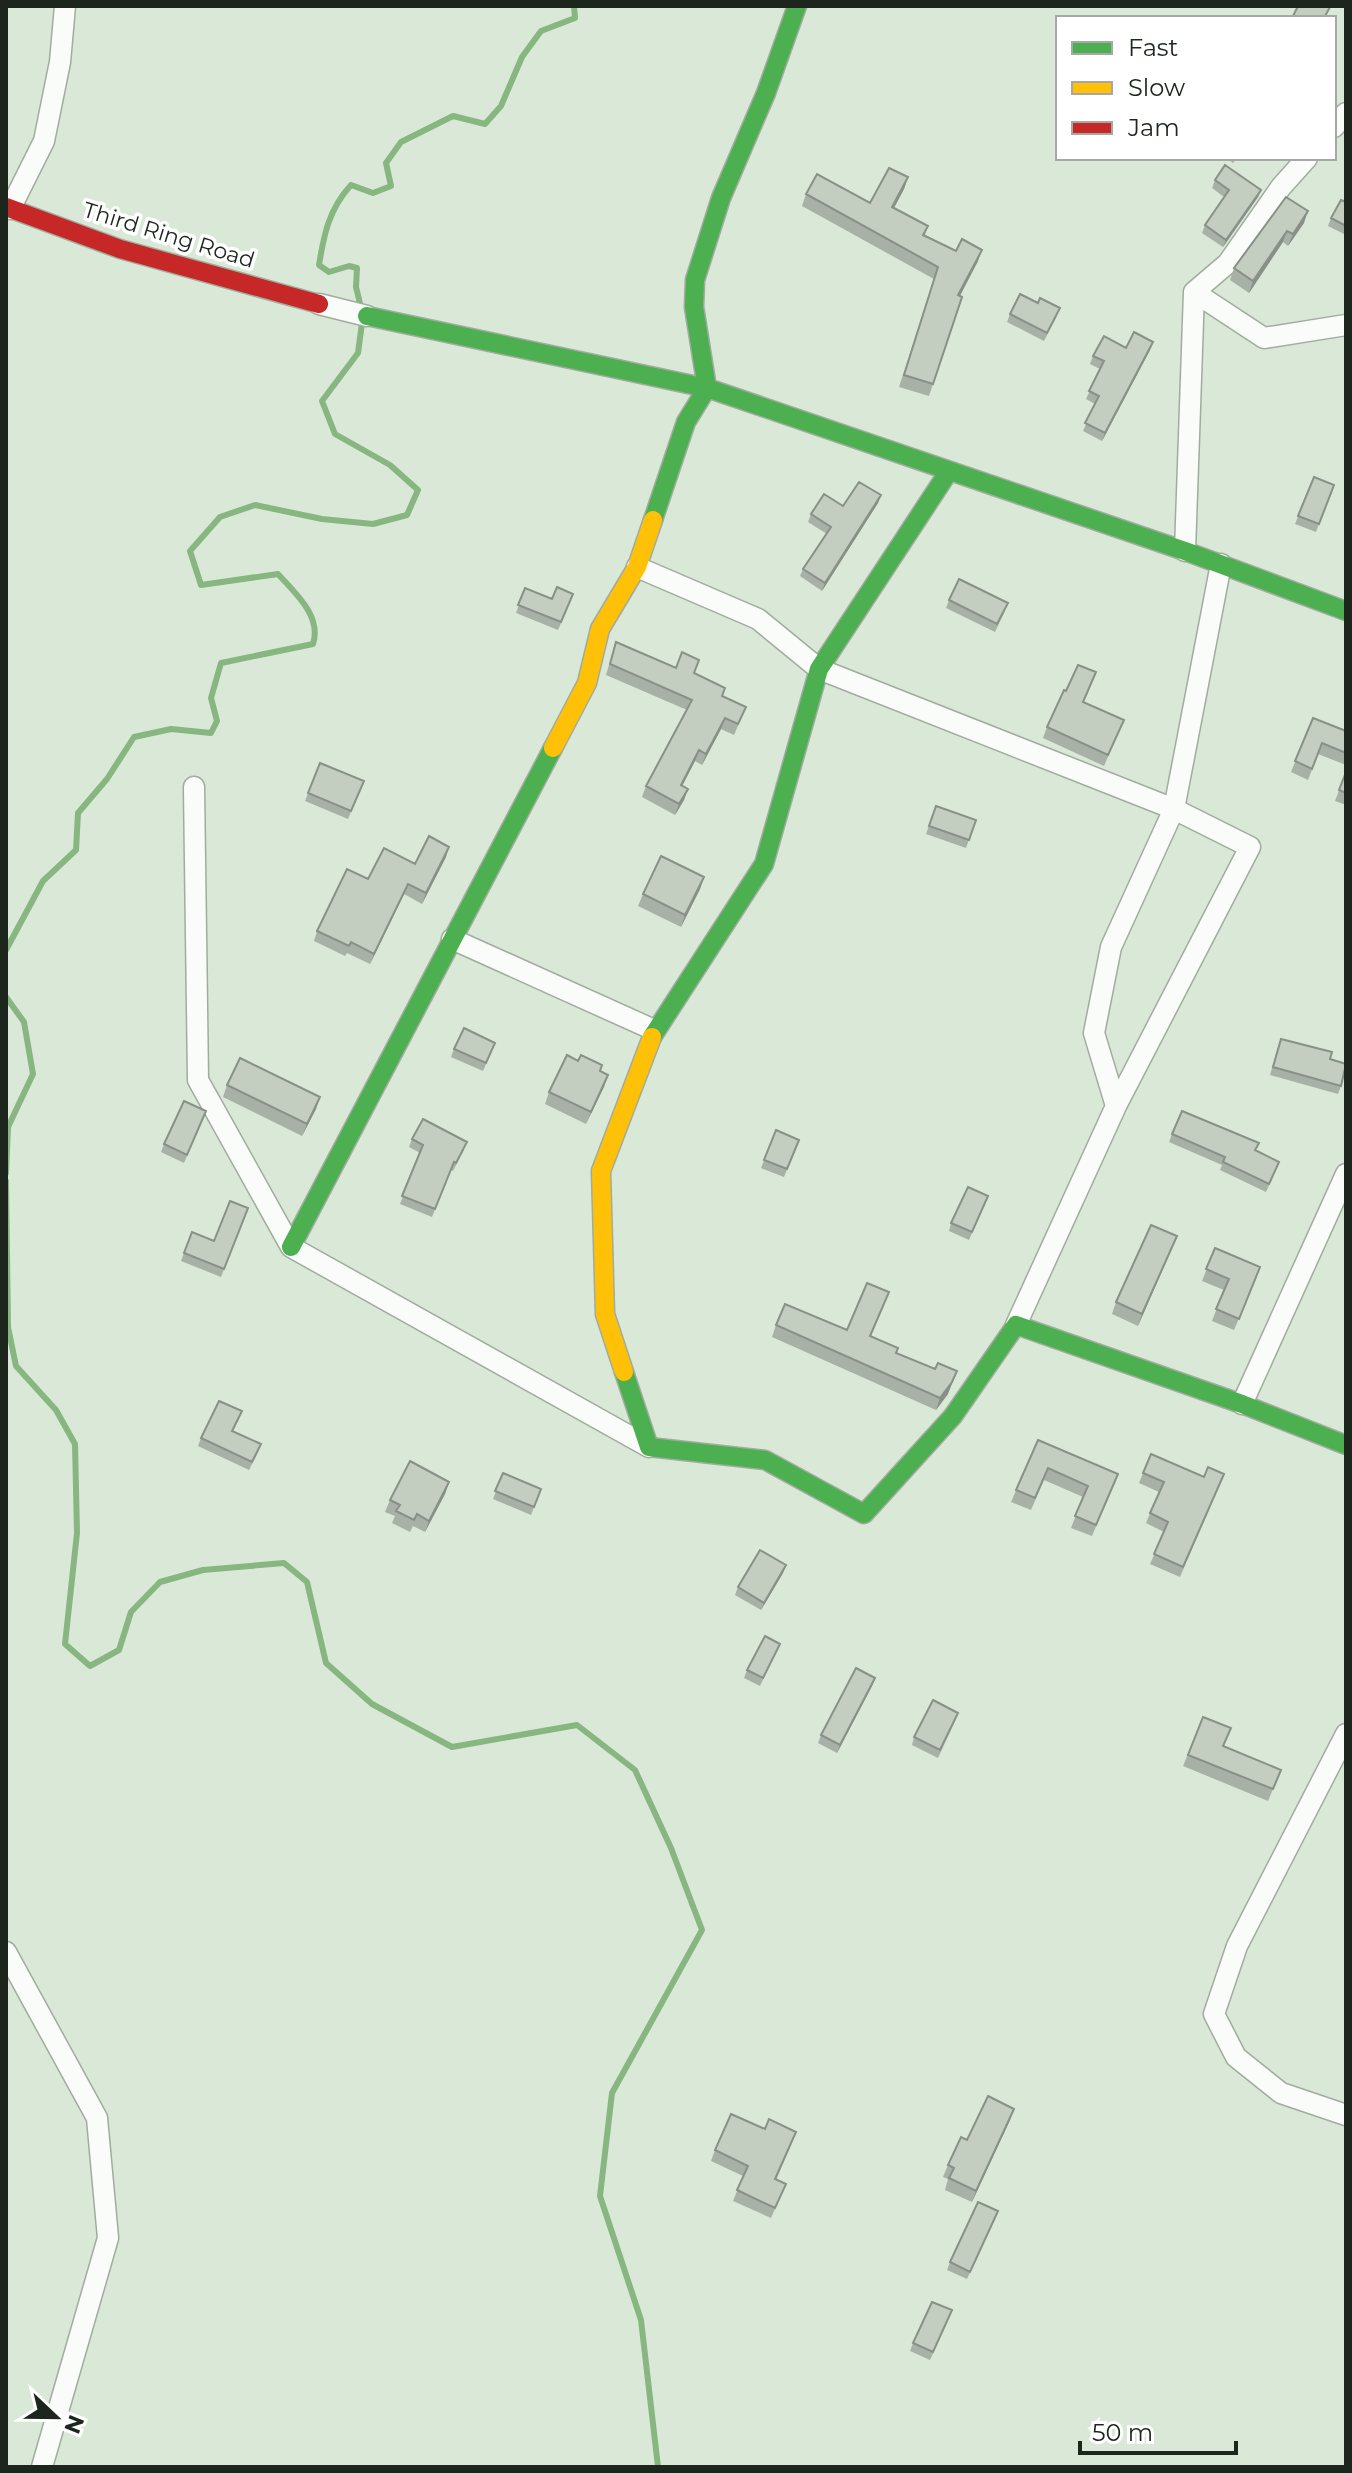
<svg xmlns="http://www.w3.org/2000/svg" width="1352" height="2473" font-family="Montserrat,sans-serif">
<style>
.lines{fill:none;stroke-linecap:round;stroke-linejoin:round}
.stream{stroke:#87b681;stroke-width:6}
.street-casing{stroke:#a1ac9f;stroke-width:23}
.fast-casing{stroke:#a1ac9f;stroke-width:21}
.slow-casing{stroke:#a1ac9f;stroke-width:21}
.jam-casing{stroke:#a1ac9f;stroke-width:21}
.street{stroke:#f9fcf9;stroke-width:20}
.fast{stroke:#4caf50;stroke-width:18}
.slow{stroke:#ffc107;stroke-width:18}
.jam{stroke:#c62828;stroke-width:18}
.wall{fill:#a8b1a6}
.shaded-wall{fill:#889087}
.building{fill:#c3cec1;stroke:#889087;stroke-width:2}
.labels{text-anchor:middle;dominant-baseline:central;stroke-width:7;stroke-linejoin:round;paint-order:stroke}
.street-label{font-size:22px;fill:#1d261c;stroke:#fff}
</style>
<rect width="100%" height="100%" fill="#dae8d8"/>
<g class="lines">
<path class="stream" d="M362 312 356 287 357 268 349 266 329 272 319 265C324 234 329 209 351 185L373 193 391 186 386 163 401 142 453 116 485 124 501 106 522 57 541 31 575 18 574 6
M6 950 43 881 76 850 78 813 107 779 134 737 171 729 211 733 217 721 211 698 221 663 313 644C322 616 295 593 278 574L201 585 190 551 220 517 255 505 322 519 373 524 407 515 418 490 390 465 335 434 322 401 358 353 362 323
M6 997 24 1022 33 1074 8 1127 6 1173
M6 1181 8 1327 16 1366 56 1410 75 1444 77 1533 65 1644 90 1666 119 1650 131 1612 160 1582 203 1570 284 1563 307 1582 326 1663 372 1704 452 1747 577 1725 635 1770 671 1848 702 1930 612 2093 600 2196 641 2320 658 2467"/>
<defs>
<path id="street" d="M1334 127 1346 113
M10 209 44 141 60 62 65 6
M1194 292 1264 338 1346 325
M319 304 367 316
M1185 551 1194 292 1228 263 1281 187 1307 158
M637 567 758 619 819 669 1174 809 1111 947 1094 1033 1116 1106
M194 787 198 1080 291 1247 649 1447
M452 939 654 1030
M1016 1325 1116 1106 1250 847 1174 809 1221 564
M1242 1404 1346 1174
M1346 1734 1237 1946 1214 2014 1236 2057 1281 2093 1346 2115
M6 1952 97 2118 108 2238 42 2467"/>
<path id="fast" d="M367 316 707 388 1185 551 1346 611
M653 520 686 422 707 388 694 307 695 280 721 198 766 93 797 6
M652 1037 764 864 819 669 949 471
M291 1247 553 748
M624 1372 649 1447 765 1460 864 1514 953 1416 1016 1325 1242 1404 1346 1445"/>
<path id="slow" d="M553 748 587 683 600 629 637 567 653 520
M624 1372 605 1314 601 1171 652 1037"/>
<path id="jam" d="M6 207 120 249 319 304"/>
</defs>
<use href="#street" class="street-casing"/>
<use href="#fast" class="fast-casing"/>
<use href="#slow" class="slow-casing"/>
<use href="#jam" class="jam-casing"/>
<use href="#street" class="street"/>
<use href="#fast" class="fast"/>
<use href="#slow" class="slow"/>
<use href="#jam" class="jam"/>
</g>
<path class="wall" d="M1226 158H1237L1233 163Z
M908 177 904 189 894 208 928 226 925 235 978 261 960 296 962 297 929 396 899 387 934 279 802 206 806 194 870 203Z
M1215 180 1261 190 1258 197 1223 247 1202 233 1205 225 1224 197 1212 188Z
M1286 197 1304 223 1288 246 1283 242 1249 293 1230 280 1234 268Z
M1346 202V235L1328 226 1331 218Z
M1038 303 1057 316 1044 341 1007 322 1010 314Z
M1153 342 1150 350 1102 441 1083 431 1095 404 1086 399 1100 369 1090 364 1093 356Z
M1314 477 1334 485 1316 532 1295 524Z
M881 495 878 503 822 591 800 576 803 569 827 534 808 522 811 514Z
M525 588 552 599 573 594 558 630 516 613Z
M949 600 1005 611 995 632 946 608Z
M616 642 676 668 694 673 722 696 746 707 734 735 721 729 702 765 695 761 682 786 688 789 684 800 675 815 642 797 646 786 687 710 606 675Z
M1096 672 1083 702 1124 720 1104 766 1043 738 1047 727 1066 691Z
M1313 718 1346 731V765L1318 754 1308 780 1291 772Z
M320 763 364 781 348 819 305 801Z
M1346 772V805L1335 801Z
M936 806 976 820 966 848 926 834Z
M446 857 422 904 404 894 370 964 347 953 345 956 314 941 317 931 415 864Z
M704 877 700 889 681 927 638 906 643 894Z
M495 1043 483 1071 451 1057 454 1049Z
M1278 1047 1330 1059 1341 1086 1338 1094 1270 1075Z
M600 1071 608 1075 586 1124 545 1104 549 1092Z
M227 1085 316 1109 302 1136 223 1097Z
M206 1111 184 1163 161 1152 164 1144Z
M776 1130 799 1140 784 1177 761 1168Z
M1172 1134 1259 1143 1256 1151 1279 1162 1266 1192 1220 1170 1222 1165 1169 1142Z
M412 1139 464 1150 453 1171 451 1170 432 1217 400 1204 420 1153 409 1147Z
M988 1196 969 1240 949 1231 951 1223Z
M248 1208 221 1277 181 1261 192 1232 214 1241Z
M1177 1236 1138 1326 1112 1314 1116 1302Z
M1215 1248 1256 1279 1234 1330 1212 1321 1224 1290 1202 1281Z
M889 1292 871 1336 896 1353 935 1369 948 1394 936 1410 772 1337 776 1325 847 1330Z
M239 1419 233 1431 258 1452 249 1470 198 1446 201 1438Z
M1038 1440 1118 1474 1092 1536 1071 1528 1083 1497 1044 1480 1031 1510 1011 1502Z
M1151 1454 1220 1484 1180 1577 1150 1564 1164 1532 1146 1523 1159 1492 1139 1483Z
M503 1473 541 1489 531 1515 493 1499Z
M449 1482 445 1494 425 1532 413 1526 410 1532 392 1523 395 1516 385 1512 390 1500Z
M786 1565 783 1573 761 1610 735 1595 738 1587Z
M780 1644 760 1686 744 1678 747 1670Z
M875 1678 872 1686 837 1753 818 1743 821 1735Z
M1203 1717 1224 1747 1281 1770 1268 1801 1183 1766Z
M955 1721 938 1758 912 1745 914 1737Z
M1010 2120 972 2202 945 2190 948 2179 943 2177 948 2165 967 2140Z
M792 2142 776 2180 786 2184 771 2218 733 2201 743 2176 711 2161 715 2150Z
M995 2219 967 2279 947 2270 950 2262Z
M949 2318 930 2360 910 2351 913 2343Z"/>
<path class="shaded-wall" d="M908 177 904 189 888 219 892 207Z
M1261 190 1258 197 1223 247 1226 240Z
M1308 211 1304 223 1288 246 1293 234Z
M1287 231 1283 242 1249 293 1253 281Z
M982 250 978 261 954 307 958 295Z
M1153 342 1150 350 1102 441 1105 433Z
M881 495 878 503 822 591 825 583Z
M725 718 721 729 702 765 706 754Z
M699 750 695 761 677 796 681 785Z
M688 789 684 800 675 815 679 804Z
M449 847 446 857 422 904 426 893Z
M704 877 700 889 681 927 685 915Z
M408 884 404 894 370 964 374 954Z
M608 1075 604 1087 586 1124 591 1112Z
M320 1097 316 1109 302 1136 307 1124Z
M1177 1236 1172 1248 1138 1326 1142 1314Z
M957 1371 948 1394 936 1410 940 1398Z
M449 1482 445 1494 425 1532 429 1521Z
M786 1565 783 1573 761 1610 764 1603Z
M875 1678 872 1686 837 1753 840 1745Z
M1014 2109 1010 2120 972 2202 976 2191Z"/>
<path class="building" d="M1298 6H1328L1330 7 1324 18H1297L1293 16Z
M1225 165 1261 190 1226 240 1205 225 1229 190 1215 180Z
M889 168 908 177 892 207 928 226 923 235 956 251 962 239 982 250 958 295 962 297 933 384 904 375 938 267 806 194 817 174 870 203Z
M1286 197 1308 211 1293 234 1287 231 1253 281 1234 268Z
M1341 200 1346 202V226L1331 218Z
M1020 294 1038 303 1040 298 1060 308 1047 333 1010 314Z
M1134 332 1153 342 1105 433 1085 423 1099 396 1089 391 1104 361 1093 356 1104 336 1126 348Z
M1314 477 1334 485 1319 524 1298 516Z
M859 482 881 495 825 583 803 569 831 527 811 514 824 494 843 506Z
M959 579 1008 603 997 624 949 600Z
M557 587 573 594 561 622 518 605 525 588 552 599Z
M616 642 676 668 682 652 699 660 694 673 725 688 722 696 746 707 738 724 725 718 706 754 699 750 681 785 688 789 679 804 646 786 692 700 610 664Z
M1078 665 1096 672 1083 702 1124 720 1108 755 1047 727 1064 690 1066 691Z
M1313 718 1346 731V753L1322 743 1312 769 1295 761Z
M320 763 364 781 351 811 308 793Z
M1346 772V793L1339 790Z
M936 806 976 820 969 840 929 826Z
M429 836 449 847 426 893 408 884 374 954 351 942 349 946 317 931 347 869 368 879 384 848 415 864Z
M661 856 704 877 685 915 643 894Z
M464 1028 495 1043 486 1063 454 1049Z
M1281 1039 1332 1052 1330 1059 1346 1064 1341 1086 1273 1067Z
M567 1055 578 1061 581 1055 602 1065 600 1071 608 1075 591 1112 549 1092Z
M240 1058 320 1097 307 1124 227 1085Z
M184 1101 206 1111 187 1155 164 1144Z
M1182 1111 1259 1143 1255 1150 1279 1162 1269 1184 1223 1162 1225 1157 1172 1134Z
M423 1119 467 1142 456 1163 454 1162 435 1209 402 1196 423 1145 412 1139Z
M776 1130 799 1140 787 1169 764 1160Z
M968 1187 988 1196 972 1232 951 1223Z
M230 1201 248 1208 224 1269 184 1253 192 1232 214 1241Z
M1151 1225 1177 1236 1142 1314 1116 1302Z
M1215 1248 1260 1267 1239 1319 1216 1309 1229 1279 1206 1269Z
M867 1283 889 1292 870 1336 898 1348 896 1353 935 1369 938 1363 957 1371 952 1382 940 1398 776 1325 785 1304 847 1330Z
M219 1401 242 1411 232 1431 261 1444 252 1462 201 1438Z
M1038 1440 1118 1474 1096 1525 1075 1516 1088 1486 1048 1468 1035 1498 1016 1490Z
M1151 1454 1204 1477 1208 1467 1224 1474 1183 1567 1154 1554 1168 1522 1150 1513 1164 1482 1143 1473Z
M410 1461 449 1482 429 1521 417 1514 414 1520 396 1511 400 1505 390 1500Z
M503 1473 541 1489 534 1507 495 1491Z
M760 1550 786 1565 764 1603 738 1587Z
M765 1636 780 1644 763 1678 747 1670Z
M856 1668 875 1678 840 1745 821 1735Z
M933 1700 958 1713 940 1750 914 1737Z
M1203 1717 1231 1728 1223 1746 1281 1770 1273 1789 1188 1755Z
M988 2096 1014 2109 976 2191 949 2178 954 2168 948 2165 961 2137 967 2140Z
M731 2114 765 2129 769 2119 796 2132 775 2179 786 2184 775 2208 737 2190 748 2166 715 2150Z
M978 2202 998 2211 970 2272 950 2262Z
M932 2302 952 2310 933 2352 913 2343Z"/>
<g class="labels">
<g class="street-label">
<text transform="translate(169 235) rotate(17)">Third Ring Road</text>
</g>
</g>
<rect width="1352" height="2473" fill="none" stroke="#1d261c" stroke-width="16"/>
<rect x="1056" y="16" width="280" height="144" fill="#ffffff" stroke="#a5a8a4" stroke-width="2"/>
<rect x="1072" y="42" width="40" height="12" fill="#4caf50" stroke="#a5a8a4" stroke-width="2"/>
<text x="1128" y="56" font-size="24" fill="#1d261c">Fast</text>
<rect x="1072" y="82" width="40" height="12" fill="#ffc107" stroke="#a5a8a4" stroke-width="2"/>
<text x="1128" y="96" font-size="24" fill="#1d261c">Slow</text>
<rect x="1072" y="122" width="40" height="12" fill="#c62828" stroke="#a5a8a4" stroke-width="2"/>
<text x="1128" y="136" font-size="24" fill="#1d261c">Jam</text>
<g transform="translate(56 2417) rotate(112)" stroke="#ffffff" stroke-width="6" paint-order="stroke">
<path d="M0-6L14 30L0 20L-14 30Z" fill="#1d261c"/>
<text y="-12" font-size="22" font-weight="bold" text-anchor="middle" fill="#1d261c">N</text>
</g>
<path d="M1080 2441v12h156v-12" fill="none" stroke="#1d261c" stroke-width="4"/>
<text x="1092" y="2441" font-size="24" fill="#1d261c" stroke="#ffffff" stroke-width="6" paint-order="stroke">50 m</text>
</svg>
